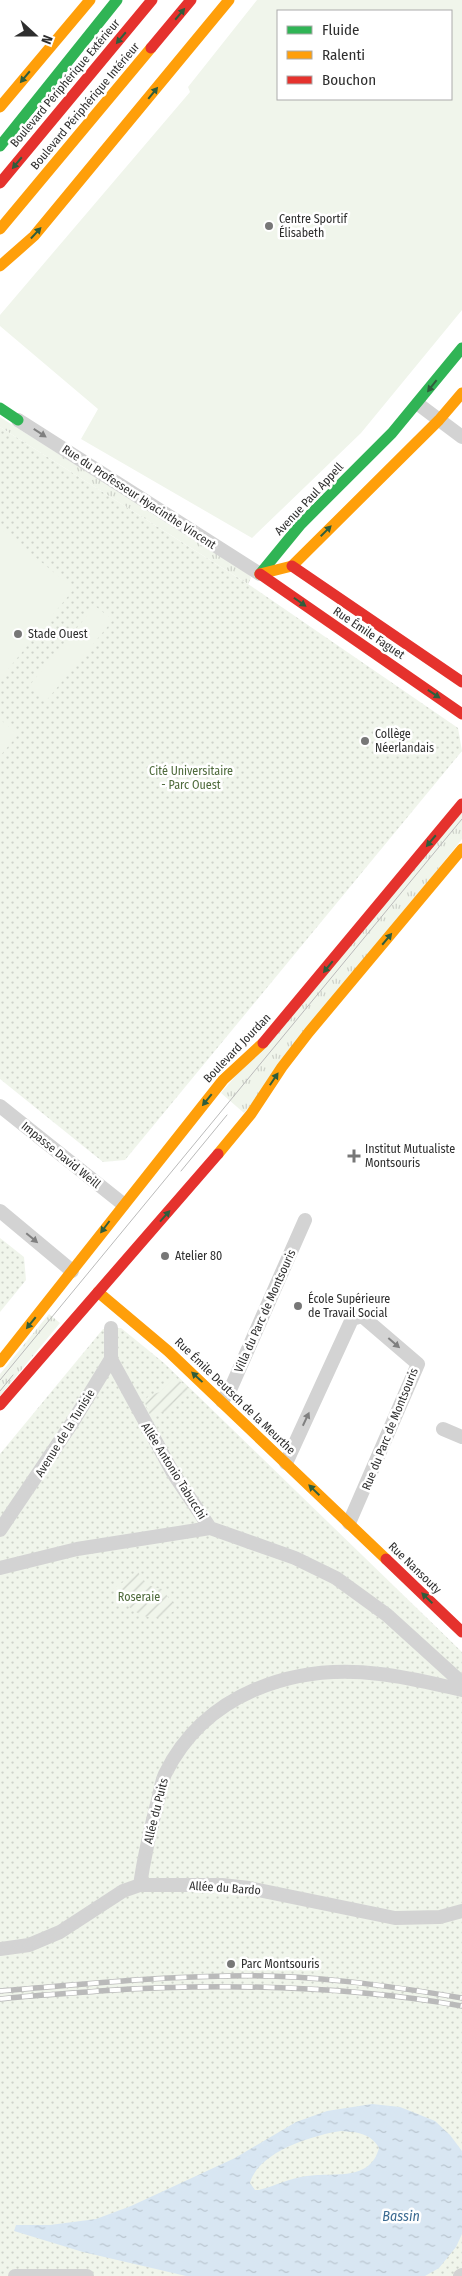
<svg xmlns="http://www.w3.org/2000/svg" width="462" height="2276" font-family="'Fira Sans Condensed',sans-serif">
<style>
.grass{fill:url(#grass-tufts)}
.park{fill:url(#park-dots)}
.garden{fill:url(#garden-furrows)}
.pitch{fill:#f0f5eb;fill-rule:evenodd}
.water{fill:url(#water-ripples);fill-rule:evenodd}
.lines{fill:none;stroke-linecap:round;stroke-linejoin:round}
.street{stroke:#d3d3d3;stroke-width:14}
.fast{stroke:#30b455;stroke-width:11}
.slow{stroke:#ff9f0a;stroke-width:11}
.jam{stroke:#e5322d;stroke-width:11}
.tram{stroke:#bababa;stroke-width:1}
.rail-casing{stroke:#bababa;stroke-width:5.5}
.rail{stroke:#fff;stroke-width:4;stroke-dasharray:11;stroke-linecap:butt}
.oneway{fill:#2f5d3c}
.oneway2{fill:#808080}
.poi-dot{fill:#777;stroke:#fff;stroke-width:2}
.labels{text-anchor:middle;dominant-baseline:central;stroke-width:5;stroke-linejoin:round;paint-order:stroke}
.street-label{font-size:12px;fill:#2e2e2e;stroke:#fff}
.poi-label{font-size:12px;fill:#2e2e2e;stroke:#fff;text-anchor:start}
.park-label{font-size:12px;fill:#4e6a3b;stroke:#fff}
.water-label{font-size:14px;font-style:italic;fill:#3b6a91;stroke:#fff}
</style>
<defs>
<pattern id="grass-tufts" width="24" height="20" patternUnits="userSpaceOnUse" patternTransform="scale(1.25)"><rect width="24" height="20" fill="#f0f5eb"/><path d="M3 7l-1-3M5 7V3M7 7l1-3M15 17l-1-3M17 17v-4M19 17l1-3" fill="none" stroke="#ced2ca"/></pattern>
<pattern id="park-dots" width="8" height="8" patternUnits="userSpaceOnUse" patternTransform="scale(1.25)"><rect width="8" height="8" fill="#f0f5eb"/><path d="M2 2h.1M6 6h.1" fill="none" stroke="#ced2ca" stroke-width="1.8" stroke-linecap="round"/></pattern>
<pattern id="garden-furrows" width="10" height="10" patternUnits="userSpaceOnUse" patternTransform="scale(1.25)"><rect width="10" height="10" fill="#f0f5eb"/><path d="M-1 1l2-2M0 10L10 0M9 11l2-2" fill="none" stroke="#ced2ca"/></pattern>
<pattern id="water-ripples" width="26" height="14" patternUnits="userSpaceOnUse" patternTransform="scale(1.25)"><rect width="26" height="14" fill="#d8e6f2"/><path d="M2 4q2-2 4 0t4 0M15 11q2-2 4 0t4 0" fill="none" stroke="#bac6d0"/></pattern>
</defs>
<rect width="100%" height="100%" fill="#fff"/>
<path class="grass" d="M0 417 249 574 251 578 248 584 0 427Z
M462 812V839L244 1113 221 1093Z
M49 1314 60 1323 0 1396V1374Z"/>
<path class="park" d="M0 427 251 586 458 728 462 751 125 1160 103 1162 0 1079Z
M0 1238 24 1257 26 1280 0 1312Z
M121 1328 164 1363 462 1652V2276H0V1454L103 1329Z"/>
<path class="garden" d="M175 1377 189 1389 168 1411 150 1415 145 1403 146 1399 150 1395 160 1392Z
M138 1572C145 1583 149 1587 162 1589L177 1609C149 1629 130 1611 113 1589Z"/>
<path class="pitch" d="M257 0H462V310L361 433 252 538 81 439 98 409 0 326V315L190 92 188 87ZM278 11H451V99H278Z
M0 528 74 589 0 679Z
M95 606 113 620 46 701 29 686Z
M1 720 18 735 0 756V721Z"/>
<path class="water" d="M372 2104 400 2107 435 2121 450 2135 462 2151V2234L456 2247 439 2268 425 2276H186L83 2252 14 2231 16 2225H50L96 2219 131 2206 235 2158 296 2122 327 2111ZM341 2131C356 2132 371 2133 379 2148 370 2182 334 2172 307 2176 290 2178 275 2186 259 2190H255L250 2183C258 2152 313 2135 341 2131Z"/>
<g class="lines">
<path class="street" d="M418 404 462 437
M18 420 260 574
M0 1106 123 1204
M0 1211 72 1271
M111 1359 173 1473 210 1528 295 1558 336 1578 387 1615 462 1683
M222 1401 230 1390 305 1220
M443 1429 462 1437
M286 1463 352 1319 362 1316 418 1364 349 1523
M0 1530 72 1423 111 1359V1328
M0 1568 77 1549 210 1528
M140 1885C144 1858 150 1831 157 1804 160 1794 161 1783 165 1774 205 1693 294 1663 380 1674 408 1677 435 1684 462 1690
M0 1949 29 1945 60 1932 123 1891 140 1885H222L249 1888 395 1918 440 1917 462 1911
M15 2276H87
M460 2276 462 2275"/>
<path class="fast" d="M0 146 117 0
M0 408 18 420
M260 574 301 524 392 433 462 348"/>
<path class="slow" d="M0 107 90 0
M0 229 151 48
M0 266 34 236 229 0
M260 574 292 566 439 420 462 393
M218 1154 251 1114 282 1067 309 1032 462 849
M98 1292 168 1351 386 1559
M0 1362 223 1080 263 1043"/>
<path class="jam" d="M151 48 191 0
M0 183 152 0
M292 566 462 682
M260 574 462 714
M263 1043 462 804
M0 1405 218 1154
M386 1559 462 1632"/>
<path class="tram" d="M181 1171 227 1115
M0 1380 462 819
M0 1391 13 1375"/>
<defs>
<path id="rail" d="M0 1991C76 1985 152 1977 228 1976 306 1974 385 1985 462 1998
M0 1999C33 1995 66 1994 99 1991 221 1983 341 1985 462 2006"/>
</defs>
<use href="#rail" class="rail-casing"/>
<use href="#rail" class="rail"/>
</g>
<defs><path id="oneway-solid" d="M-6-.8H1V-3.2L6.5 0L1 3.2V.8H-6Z" transform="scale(1.25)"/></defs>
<g class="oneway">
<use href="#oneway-solid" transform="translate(180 14) rotate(-50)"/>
<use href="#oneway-solid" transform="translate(121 38) rotate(130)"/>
<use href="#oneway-solid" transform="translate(25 77) rotate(130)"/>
<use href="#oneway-solid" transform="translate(153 93) rotate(-51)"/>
<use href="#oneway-solid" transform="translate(17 163) rotate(130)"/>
<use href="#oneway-solid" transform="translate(36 233) rotate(-47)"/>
<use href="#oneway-solid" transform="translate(432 386) rotate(128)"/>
<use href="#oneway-solid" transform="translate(326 531) rotate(-45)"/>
<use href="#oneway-solid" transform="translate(300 602) rotate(35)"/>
<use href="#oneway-solid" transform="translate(434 694) rotate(34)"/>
<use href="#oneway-solid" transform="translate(431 841) rotate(130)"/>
<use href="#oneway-solid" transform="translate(387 939) rotate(-50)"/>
<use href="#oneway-solid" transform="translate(328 967) rotate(129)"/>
<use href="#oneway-solid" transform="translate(274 1079) rotate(-56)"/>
<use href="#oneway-solid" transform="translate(207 1100) rotate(129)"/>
<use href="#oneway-solid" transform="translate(165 1216) rotate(-48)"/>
<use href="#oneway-solid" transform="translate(105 1227) rotate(127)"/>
<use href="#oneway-solid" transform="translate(31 1323) rotate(129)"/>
<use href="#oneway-solid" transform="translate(197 1377) rotate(-137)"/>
<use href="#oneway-solid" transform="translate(314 1490) rotate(-136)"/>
<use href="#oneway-solid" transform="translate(427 1598) rotate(-136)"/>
</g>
<g class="oneway2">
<use href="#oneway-solid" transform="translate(40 433) rotate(33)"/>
<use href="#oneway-solid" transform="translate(32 1238) rotate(40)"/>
<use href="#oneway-solid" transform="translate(394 1343) rotate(41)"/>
<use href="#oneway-solid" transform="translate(306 1419) rotate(-65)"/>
</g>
<g class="poi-dot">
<circle cx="269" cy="226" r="5"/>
<circle cx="18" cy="634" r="5"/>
<circle cx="365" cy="741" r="5"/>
<path d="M351.5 1148.5h5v5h5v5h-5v5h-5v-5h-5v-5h5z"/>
<circle cx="165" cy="1256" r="5"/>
<circle cx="298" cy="1306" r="5"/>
<circle cx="231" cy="1964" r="5"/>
</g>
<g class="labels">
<g class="street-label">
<text transform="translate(65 83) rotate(-50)">Boulevard Périphérique Extérieur</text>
<text transform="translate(85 106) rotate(-50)">Boulevard Périphérique Intérieur</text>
<text transform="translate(139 497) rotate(33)">Rue du Professeur Hyacinthe Vincent</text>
<text transform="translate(309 499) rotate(-47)">Avenue Paul Appell</text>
<text transform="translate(369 633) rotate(34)">Rue Émile Faguet</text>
<text transform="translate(237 1048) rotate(-46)">Boulevard Jourdan</text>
<text transform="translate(61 1155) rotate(39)">Impasse David Weill</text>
<text transform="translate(265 1311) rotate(-66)">Villa du Parc de Montsouris</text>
<text transform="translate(235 1396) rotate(44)">Rue Émile Deutsch de la Meurthe</text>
<text transform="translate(390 1429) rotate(-68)">Rue du Parc de Montsouris</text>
<text transform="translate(65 1433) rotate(-58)">Avenue de la Tunisie</text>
<text transform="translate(174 1471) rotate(58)">Allée Antonio Tabucchi</text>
<text transform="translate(415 1568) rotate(44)">Rue Nansouty</text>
<text transform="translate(156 1811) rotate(-76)">Allée du Puits</text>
<text transform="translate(225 1888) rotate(4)">Allée du Bardo</text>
</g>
<g class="poi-label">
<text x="279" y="219">Centre Sportif<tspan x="279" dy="14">Élisabeth</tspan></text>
<text x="28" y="634">Stade Ouest</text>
<text x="375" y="734">Collège<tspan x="375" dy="14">Néerlandais</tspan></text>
<text x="365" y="1149">Institut Mutualiste<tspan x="365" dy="14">Montsouris</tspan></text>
<text x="175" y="1256">Atelier 80</text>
<text x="308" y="1299">École Supérieure<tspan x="308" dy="14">de Travail Social</tspan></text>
<text x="241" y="1964">Parc Montsouris</text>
</g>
<g class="park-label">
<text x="191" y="771">Cité Universitaire<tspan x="191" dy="14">- Parc Ouest</tspan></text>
<text x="139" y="1597">Roseraie</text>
</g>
<g class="water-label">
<text x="401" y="2216">Bassin</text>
</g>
</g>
<rect x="277" y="10" width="175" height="90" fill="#ffffff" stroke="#ababab"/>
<rect x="287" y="26" width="25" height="8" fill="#30b455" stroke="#ababab"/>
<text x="322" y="35" font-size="15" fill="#2e2e2e">Fluide</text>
<rect x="287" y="51" width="25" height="8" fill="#ff9f0a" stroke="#ababab"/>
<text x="322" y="60" font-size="15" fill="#2e2e2e">Ralenti</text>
<rect x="287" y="76" width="25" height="8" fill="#e5322d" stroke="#ababab"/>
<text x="322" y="85" font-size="15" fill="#2e2e2e">Bouchon</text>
<g transform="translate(35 35) rotate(111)" stroke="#ffffff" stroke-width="4" paint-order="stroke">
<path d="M0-4L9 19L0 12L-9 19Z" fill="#2e2e2e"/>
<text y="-8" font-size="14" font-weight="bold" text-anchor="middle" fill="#2e2e2e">N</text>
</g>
</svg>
